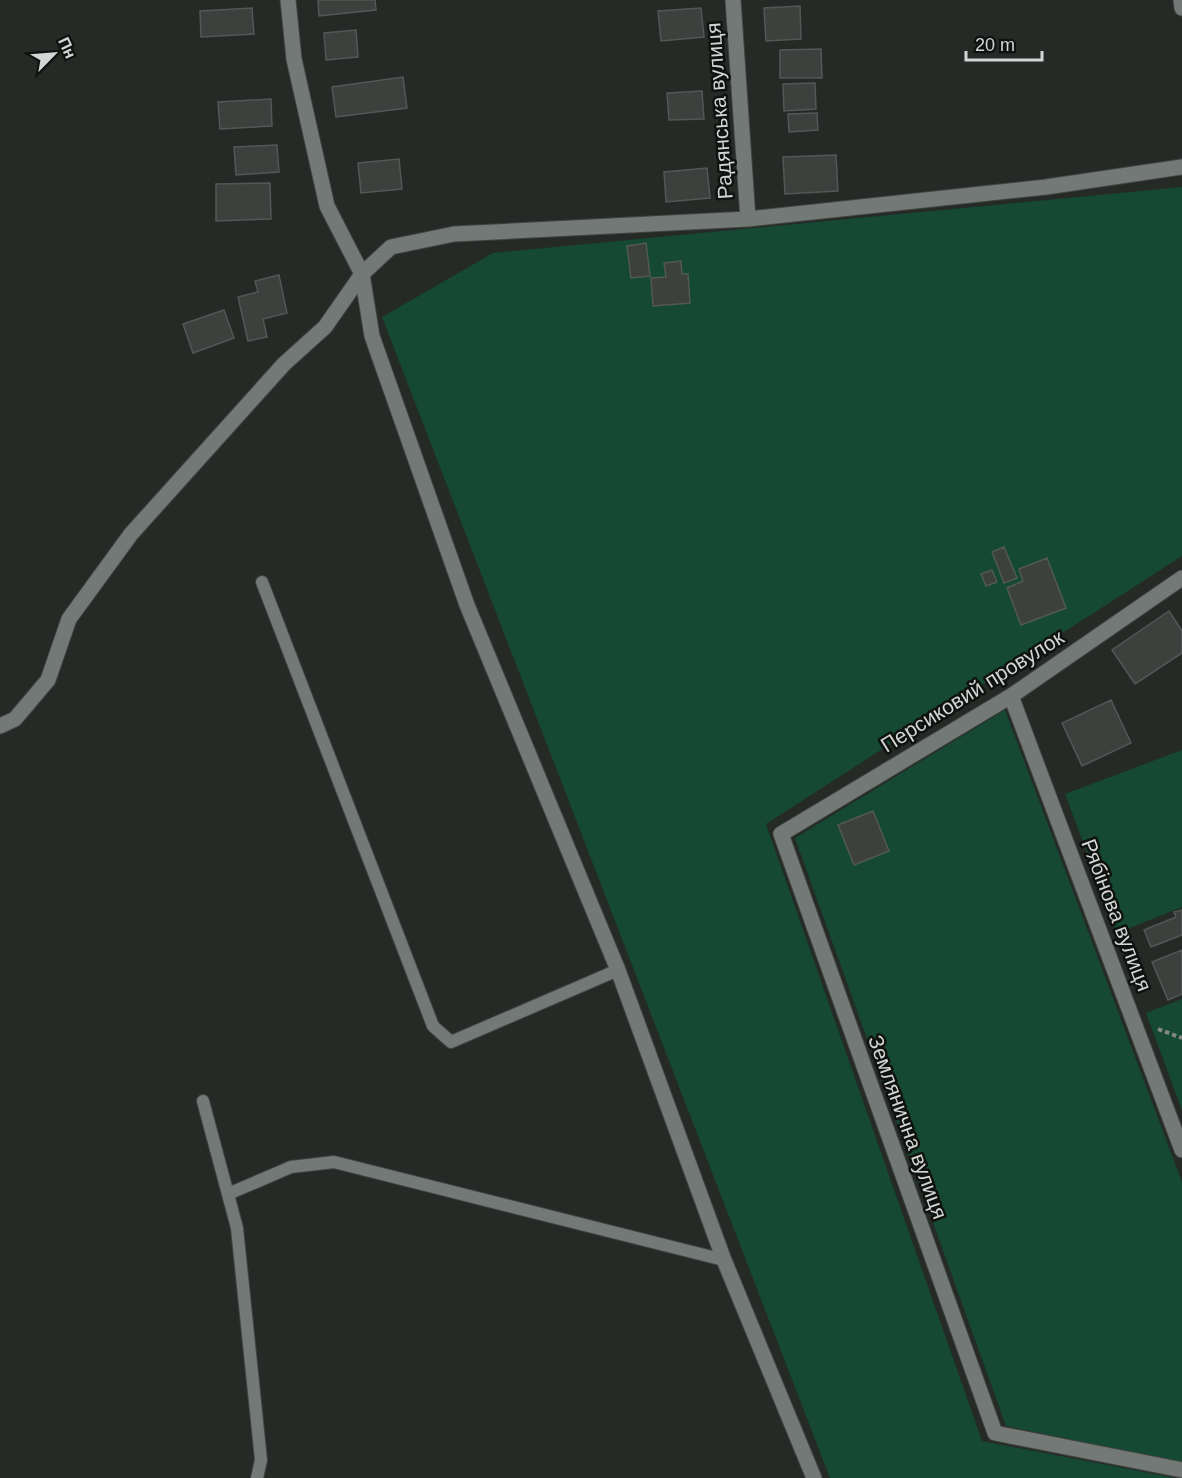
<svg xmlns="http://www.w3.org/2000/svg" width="1182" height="1478" font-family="Helvetica,sans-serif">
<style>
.green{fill:#154933}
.building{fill:#3c413e;stroke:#525855;stroke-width:1.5}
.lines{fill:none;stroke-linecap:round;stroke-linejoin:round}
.service-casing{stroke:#414543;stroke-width:14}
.minor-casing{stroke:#414543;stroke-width:17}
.path{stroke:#848885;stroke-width:4;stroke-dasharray:4.5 3;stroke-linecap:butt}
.service{stroke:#737976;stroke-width:12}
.minor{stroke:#737976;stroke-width:15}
.labels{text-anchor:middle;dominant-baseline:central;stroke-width:5;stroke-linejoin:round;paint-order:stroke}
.street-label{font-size:21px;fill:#d3d6d4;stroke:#101210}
</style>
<rect width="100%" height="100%" fill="#252a27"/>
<path class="green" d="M1182 187V556L766 824 982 1441 1175 1478H830L382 317 493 253Z
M1005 710 1182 1182V1463L1006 1426 795 838Z
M1182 750V907L1117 933 1065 794Z
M1182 999V1110L1146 1013Z"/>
<path class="building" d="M318 0H375L376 10 319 16Z
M800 6 801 39 766 41 764 8Z
M252 8 254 34 201 37 200 11Z
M701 8 704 37 661 41 658 11Z
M356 30 358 57 326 60 324 33Z
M821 49 822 78H780V50Z
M403 77 407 108 336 117 332 87Z
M815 83 816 109 784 111 783 84Z
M702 91 704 119 669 120 667 93Z
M271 99 272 126 220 129 218 102Z
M817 113 818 130 789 132 788 114Z
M277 145 279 172 236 175 234 147Z
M836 155 838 191 785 194 783 157Z
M399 159 402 189 361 193 358 163Z
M707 168 710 198 666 202 664 172Z
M270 183 271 219 216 221V184Z
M646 243 650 276 631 278 627 246Z
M681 261 682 274H688L690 303 653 306 651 278 666 277 664 263Z
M279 275 287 313 263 319 267 337 248 341 238 297 258 292 255 281Z
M224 310 234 338 193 353 183 324Z
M1004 547 1017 578 1004 583 992 552Z
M1047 558 1066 608 1021 625 1007 588 1023 581 1019 569Z
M992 570 997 582 986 586 981 574Z
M1169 611 1182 631V653L1135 684 1112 650Z
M1111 700 1131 743 1082 766 1062 723Z
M873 811 889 851 854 865 838 825Z
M1182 910V935L1151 947 1144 930 1176 917 1174 912Z
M1182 950V994L1168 1000 1152 962Z"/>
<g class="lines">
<defs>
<path id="service" d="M262 582 433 1026 451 1042 618 970
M203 1101 237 1228 261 1460 257 1478
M228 1194 291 1167 334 1162 724 1260"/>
<path id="minor" d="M288 0 294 59 327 206 362 274 372 336 467 605 618 970 724 1260 814 1478
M733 0 748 219
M1181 0 1182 8
M1182 578 1011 696 781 834 995 1433 1182 1470
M1011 696 1182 1150
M0 726 15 719 48 680 69 619 131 534 284 364 325 327 362 274 391 247 454 234 748 219 1046 187 1182 167"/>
</defs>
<use href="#service" class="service-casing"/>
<use href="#minor" class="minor-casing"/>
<path class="path" d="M1158 1029 1182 1038"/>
<use href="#service" class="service"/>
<use href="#minor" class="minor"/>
</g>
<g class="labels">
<g class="street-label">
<text transform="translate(719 111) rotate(-94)">Радянська вулиця</text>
<text transform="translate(972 691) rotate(-32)">Персиковий провулок</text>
<text transform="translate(1117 915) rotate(69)">Рябінова вулиця</text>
<text transform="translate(908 1127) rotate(70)">Землянична вулиця</text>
</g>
</g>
<g transform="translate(54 54) rotate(65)" stroke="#101210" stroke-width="4.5" paint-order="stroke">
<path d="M0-4.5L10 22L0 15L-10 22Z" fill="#d3d6d4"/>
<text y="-9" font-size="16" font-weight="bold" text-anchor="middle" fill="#d3d6d4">Пн</text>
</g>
<path d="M966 51v9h76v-9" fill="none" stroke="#d3d6d4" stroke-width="3"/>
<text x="975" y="51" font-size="18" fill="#d3d6d4" stroke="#101210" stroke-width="4.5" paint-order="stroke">20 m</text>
</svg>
